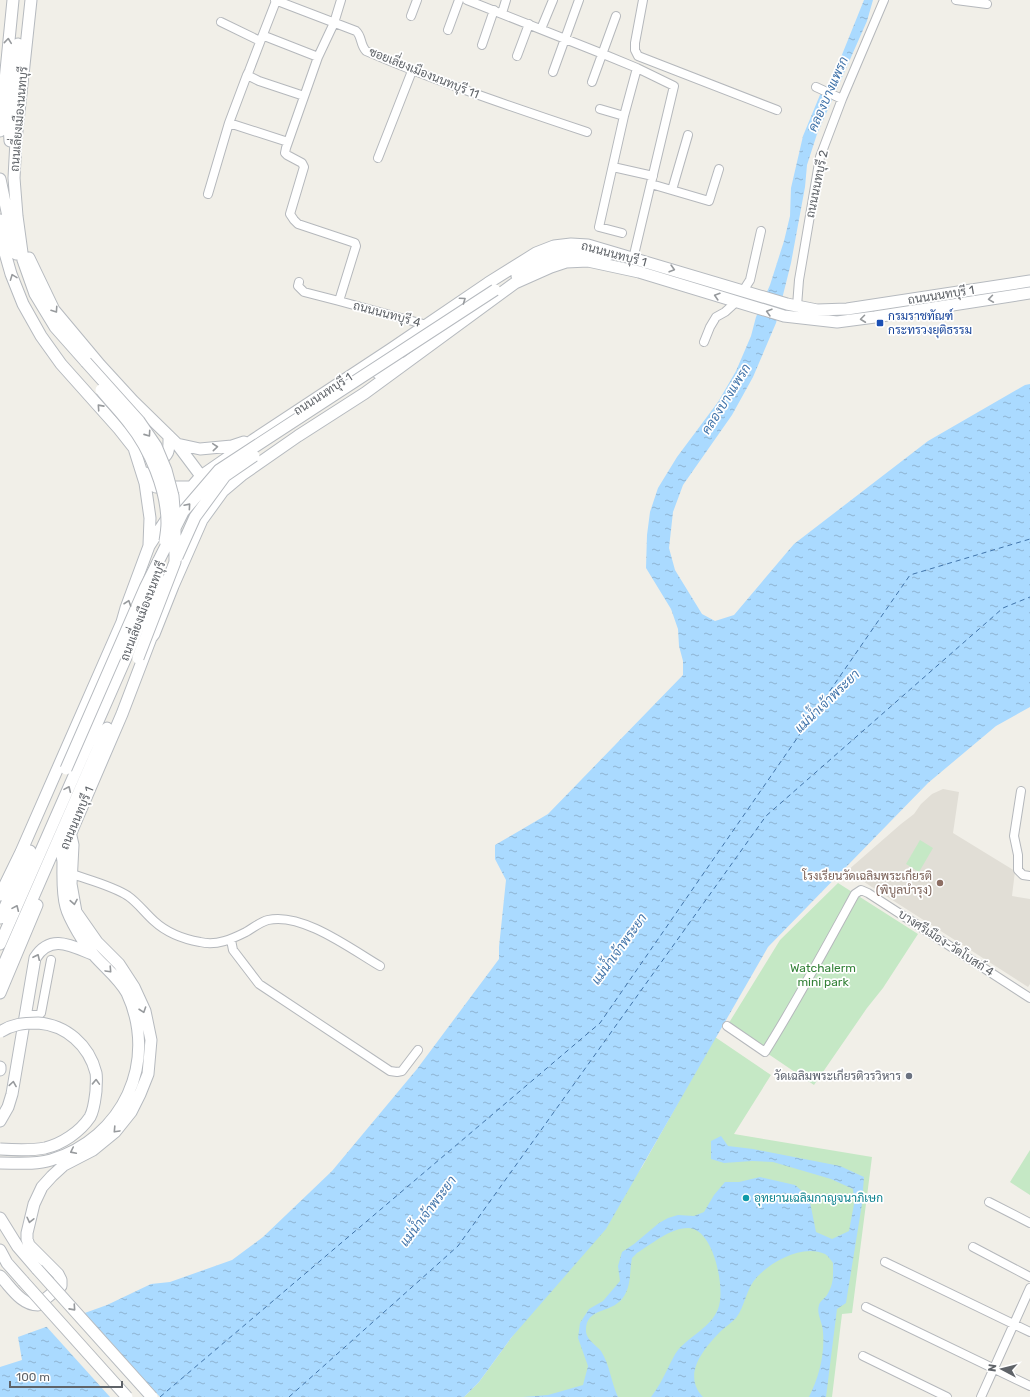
<svg xmlns="http://www.w3.org/2000/svg" width="1030" height="1397" font-family="Rubik,Sarabun,sans-serif">
<style>
.education{fill:#e1ded6}
.green{fill:#c5e8c5}
.water{fill:url(#water-ripples)}
.pier{fill:#f1efe8}
.lines{fill:none;stroke-linecap:round;stroke-linejoin:round}
.ferry{stroke:#4174aa;stroke-width:1;stroke-dasharray:5 4;stroke-linecap:butt}
.minor-casing{stroke:#b5b8bc;stroke-width:10}
.secondary-casing{stroke:#b6babf;stroke-width:13}
.minor{stroke:#fff;stroke-width:8}
.secondary{stroke:#fff;stroke-width:11}
.secondary-bridge-casing{stroke:#b6babf;stroke-width:13;stroke-linecap:butt}
.secondary-bridge{stroke:#fff;stroke-width:11}
.oneway{stroke:#979a9d}
.transit-dot{fill:#1a4fb4;stroke:#fff;stroke-width:1.5}
.education-dot{fill:#8d6e63;stroke:#fff;stroke-width:1.5}
.worship-dot{fill:#6b7280;stroke:#fff;stroke-width:1.5}
.culture-dot{fill:#0f9aa8;stroke:#fff;stroke-width:1.5}
.labels{text-anchor:middle;dominant-baseline:central;stroke-width:3.5;stroke-linejoin:round;paint-order:stroke}
.street-label{font-size:12px;fill:#5f6368;stroke:#fff}
.transit-label{font-size:12px;fill:#164399;stroke:#fff;text-anchor:start}
.education-label{font-size:12px;fill:#785e54;stroke:#fff;text-anchor:end}
.park-label{font-size:12px;fill:#348238;stroke:#fff}
.worship-label{font-size:12px;fill:#5b616d;stroke:#fff;text-anchor:end}
.culture-label{font-size:12px;fill:#0d838f;stroke:#fff;text-anchor:start}
.water-label{font-size:13px;font-style:italic;fill:#4174aa;stroke:#fff}
</style>
<defs>
<pattern id="water-ripples" width="26" height="14" patternUnits="userSpaceOnUse"><rect width="26" height="14" fill="#aadaff"/><path d="M2 4q2-2 4 0t4 0M15 11q2-2 4 0t4 0" fill="none" stroke="#8eb4d2"/></pattern>
</defs>
<rect width="100%" height="100%" fill="#f1efe8"/>
<path class="education" d="M943 789 959 792 953 833 1015 871 1012 896 1030 899V984L1028 987 847 871 901 824 914 814 921 804 932 794Z"/>
<path class="green" d="M920 840 933 848 919 872 906 864Z
M838 883 918 934 883 988 867 1008 814 1085 727 1026 780 940Z
M715 1037 771 1075 734 1134 872 1157 852 1313 842 1314 832 1397H464L479 1382 511 1338 642 1167Z
M1030 1150V1195L1010 1182Z"/>
<path class="water" d="M864 0H873L867 21 817 134 807 165 805 187 791 263 776 323 753 377 732 415 683 485 673 512 669 548 675 570 702 614 715 621 734 615 794 544 928 441 1025 385 1030 384V707L996 726 928 783 768 947 606 1229 511 1338 479 1382 464 1397H0V1367L22 1360 18 1337 107 1305 151 1284 170 1282 232 1260 263 1237 332 1171 417 1069 499 959V947L506 880 495 859V845L548 814 683 675V661L679 646 678 629 671 609 646 568 647 535 650 512 658 488 677 457 718 402 736 371 751 336 756 317 770 285 784 241 790 216 791 188 803 136 822 90 831 82Z
M721 1136 728 1146 753 1149 840 1166 864 1177 862 1204 846 1303 837 1309 826 1397H809C819 1377 825 1354 823 1332 823 1323 816 1314 819 1305 820 1301 825 1298 827 1295 834 1284 833 1276 833 1263 831 1260 828 1256 825 1254 803 1244 772 1261 757 1277 746 1288 745 1307 736 1318 732 1322 727 1326 722 1330 705 1347 681 1374 703 1397H651C658 1388 663 1378 668 1368 671 1362 674 1355 678 1350 691 1335 711 1327 718 1309 726 1290 714 1228 688 1228 670 1228 652 1244 637 1253L632 1258C629 1273 632 1286 622 1299 610 1314 585 1307 586 1332 587 1340 596 1345 601 1351 610 1365 611 1382 618 1397H523L548 1395 583 1385 588 1366 578 1338 580 1323 589 1309 603 1301 620 1281 618 1266 622 1252 634 1244 659 1223 668 1218 678 1215 694 1216 704 1212 714 1195 725 1182H739L760 1177 795 1185 809 1197 816 1232 832 1239 849 1231 854 1204 853 1189 831 1179 773 1162 752 1161 724 1163 711 1159V1141Z"/>
<path class="pier" d="M83 1311 160 1397H110L45 1325Z"/>
<g class="lines">
<path class="ferry" d="M160 1397 600 1023 910 575 1030 539
M289 1397 458 1246 766 816 1003 608 1030 597"/>
<defs>
<path id="minor" d="M275 0 356 31C362 36 360 45 366 51 438 82 512 107 587 132
M341 0 334 23 318 57 286 148 285 153 287 155 302 163 304 167 290 214 294 220 298 224 355 243 356 246 339 301 427 325
M467 0 603 54 637 68 674 86 633 259
M643 0 635 43V50L638 56 777 110
M956 0 987 4
M502 13 506 0
M411 16 417 0
M221 22 260 41
M541 29 553 0
M448 30 459 0
M262 37 276 1
M482 45 494 10
M517 56 529 24
M553 72 579 0
M592 82 616 16
M816 87 842 99
M304 96 259 81 247 75 249 71 262 37H267L318 57
M600 109 624 116
M229 123 288 142
M378 158 412 71
M613 167 653 176
M651 184 709 201 719 169
M672 190 688 135
M208 194 229 123 247 75
M622 233 599 227 624 116 637 68
M299 282 298 286 304 292 339 301
M743 291 750 280 761 231
M797 306 799 280 820 157 842 99 884 0
M704 342 710 327 716 317 725 312 736 302
M1021 791 1014 836 1018 855V870L1023 875 1030 876
M72 874C89 880 113 886 128 896 138 903 145 913 154 921 167 933 183 939 200 942 217 946 232 939 246 932 253 928 260 922 268 920 302 912 351 949 380 966
M231 940 233 950 259 984 390 1071 397 1072 402 1071 418 1050
M24 1015H39L41 1013 51 960
M727 1026 765 1052C797 1001 826 947 855 894L861 890 868 893 1030 998
M989 1202 1030 1223
M973 1247 1030 1277
M885 1262 1030 1332
M866 1307 1030 1386
M863 1356 947 1397
M981 1397 1030 1288"/>
<path id="secondary" d="M31 0 16 140 14 178 17 216 23 260 35 294 55 327 86 362
M0 131 13 0
M10 141 9 125 18 44
M0 179 16 254
M10 208V229
M0 220 5 253 11 274 23 304 41 336 61 364 119 429 134 448 145 483 150 518 149 545
M29 258 54 310 100 365 133 401 177 444 201 476 202 483
M517 276C524 271 531 266 539 262 560 251 584 253 607 256
M378 373 398 359
M177 444 200 449 232 446 244 442
M154 462 157 463C170 454 169 451 169 436
M145 473 154 486 156 487H194
M0 895 21 852 122 622 126 608 149 546 175 506 201 476 253 440 391 349 488 283 536 253 554 246 571 244 588 245 787 304 817 310 847 309 1030 281
M0 918 30 851
M0 944 128 653
M0 973 107 728
M0 993 37 905
M0 1067V1070
M0 1121 8 1107 12 1094 35 958C50 934 70 945 92 954
M0 1163C17 1163 35 1165 51 1160 123 1138 159 1062 127 993 119 978 104 967 93 954 85 945 69 919 66 907 62 893 63 877 63 862 63 859 61 853 62 850 64 843 70 837 73 828L122 714 151 638 154 634 173 586 202 520 223 491 242 475 298 436 365 393 515 283 551 267 566 262 588 261 639 272 784 316 837 322 875 317 1030 293
M0 1218 18 1247 37 1269
M0 1250 7 1263 23 1281
M0 1276C11 1287 21 1305 38 1305L61 1286V1280L58 1274 29 1245 27 1239V1233L34 1204 42 1187 52 1176 64 1165 93 1150 115 1132 131 1112 140 1094 148 1074 151 1040 145 1011 134 987 119 964 97 942 76 912 71 884 73 845 71 836"/>
</defs>
<use href="#minor" class="minor-casing"/>
<use href="#secondary" class="secondary-casing"/>
<use href="#minor" class="minor"/>
<use href="#secondary" class="secondary"/>
<defs>
<path id="secondary-bridge" d="M86 362 139 421 156 446 166 470 173 496 175 520V562L138 658
M101 390C110 401 120 411 129 423 150 449 167 490 167 523 167 529 166 535 165 541
M177 557 195 517 225 476 254 456
M128 653 158 576
M66 769 145 588 183 512 219 470 495 290
M0 1032C13 1024 23 1023 38 1023 66 1025 89 1045 96 1073 97 1078 96 1085 96 1091 95 1099 94 1110 90 1117 80 1132 62 1144 45 1148 30 1151 15 1150 0 1149
M37 1269 152 1397
M23 1281 127 1397"/>
</defs>
<use href="#secondary-bridge" class="secondary-bridge-casing"/>
<use href="#secondary-bridge" class="secondary-bridge"/>
</g>
<defs><path id="oneway-chevron" d="M-2-3.5L2.5 0L-2 3.5" fill="none" stroke-width="1.6" stroke-linecap="round" stroke-linejoin="round"/></defs>
<g class="oneway">
<use href="#oneway-chevron" transform="translate(8 41) rotate(-84)"/>
<use href="#oneway-chevron" transform="translate(672 269) rotate(16)"/>
<use href="#oneway-chevron" transform="translate(13 277) rotate(-111)"/>
<use href="#oneway-chevron" transform="translate(717 296) rotate(-163)"/>
<use href="#oneway-chevron" transform="translate(991 299) rotate(172)"/>
<use href="#oneway-chevron" transform="translate(463 300) rotate(-35)"/>
<use href="#oneway-chevron" transform="translate(55 310) rotate(56)"/>
<use href="#oneway-chevron" transform="translate(769 312) rotate(-164)"/>
<use href="#oneway-chevron" transform="translate(863 319) rotate(173)"/>
<use href="#oneway-chevron" transform="translate(100 407) rotate(-132)"/>
<use href="#oneway-chevron" transform="translate(148 434) rotate(55)"/>
<use href="#oneway-chevron" transform="translate(215 447) rotate(-5)"/>
<use href="#oneway-chevron" transform="translate(188 506) rotate(-49)"/>
<use href="#oneway-chevron" transform="translate(128 603) rotate(-71)"/>
<use href="#oneway-chevron" transform="translate(68 789) rotate(-66)"/>
<use href="#oneway-chevron" transform="translate(74 902) rotate(80)"/>
<use href="#oneway-chevron" transform="translate(16 908) rotate(-66)"/>
<use href="#oneway-chevron" transform="translate(37 957) rotate(-65)"/>
<use href="#oneway-chevron" transform="translate(109 970) rotate(47)"/>
<use href="#oneway-chevron" transform="translate(143 1010) rotate(71)"/>
<use href="#oneway-chevron" transform="translate(96 1082) rotate(-88)"/>
<use href="#oneway-chevron" transform="translate(13 1084) rotate(-81)"/>
<use href="#oneway-chevron" transform="translate(116 1130) rotate(133)"/>
<use href="#oneway-chevron" transform="translate(73 1151) rotate(154)"/>
<use href="#oneway-chevron" transform="translate(30 1220) rotate(103)"/>
<use href="#oneway-chevron" transform="translate(73 1308) rotate(48)"/>
</g>
<rect class="transit-dot" x="876" y="319" width="8" height="8" rx="2"/>
<circle class="education-dot" cx="940" cy="883" r="4"/>
<circle class="worship-dot" cx="909" cy="1076" r="4"/>
<circle class="culture-dot" cx="746" cy="1198" r="4"/>
<g class="labels">
<g class="street-label">
<text transform="translate(424 73) rotate(22)">ซอยเลี่ยงเมืองนนทบุรี 11</text>
<text transform="translate(19 119) rotate(-85)">ถนนเลี่ยงเมืองนนทบุรี</text>
<text transform="translate(817 184) rotate(-78)">ถนนนนทบุรี 2</text>
<text transform="translate(614 254) rotate(15)">ถนนนนทบุรี 1</text>
<text transform="translate(941 295) rotate(-9)">ถนนนนทบุรี 1</text>
<text transform="translate(387 314) rotate(15)">ถนนนนทบุรี 4</text>
<text transform="translate(323 394) rotate(-33)">ถนนนนทบุรี 1</text>
<text transform="translate(143 611) rotate(-69)">ถนนเลี่ยงเมืองนนทบุรี</text>
<text transform="translate(77 818) rotate(-67)">ถนนนนทบุรี 1</text>
<text transform="translate(946 943) rotate(33)">บางศรีเมือง-วัดโบสถ์ 4</text>
</g>
<g class="transit-label">
<text x="888" y="316">กรมราชทัณฑ์<tspan x="888" dy="14">กระทรวงยุติธรรม</tspan></text>
</g>
<g class="education-label">
<text x="932" y="876">โรงเรียนวัดเฉลิมพระเกียรติ<tspan x="932" dy="14">(พิบูลบำรุง)</tspan></text>
</g>
<g class="park-label">
<text x="823" y="968">Watchalerm<tspan x="823" dy="14">mini park</tspan></text>
</g>
<g class="worship-label">
<text x="901" y="1076">วัดเฉลิมพระเกียรติวรวิหาร</text>
</g>
<g class="culture-label">
<text x="754" y="1198">อุทยานเฉลิมกาญจนาภิเษก</text>
</g>
<g class="water-label">
<text transform="translate(828 94) rotate(-66)">คลองบางแพรก</text>
<text transform="translate(726 399) rotate(-58)">คลองบางแพรก</text>
<text transform="translate(827 701) rotate(-44)">แม่น้ำเจ้าพระยา</text>
<text transform="translate(619 949) rotate(-54)">แม่น้ำเจ้าพระยา</text>
<text transform="translate(428 1211) rotate(-53)">แม่น้ำเจ้าพระยา</text>
</g>
</g>
<g transform="translate(1002 1369) rotate(277)" stroke="#ffffff" stroke-width="3" paint-order="stroke">
<path d="M0-3L7 15L0 10L-7 15Z" fill="#5f6368"/>
<text y="-6" font-size="11" font-weight="bold" text-anchor="middle" fill="#5f6368">N</text>
</g>
<path d="M10 1381v6h112v-6" fill="none" stroke="#5f6368" stroke-width="2"/>
<text x="16" y="1381" font-size="12" fill="#5f6368" stroke="#ffffff" stroke-width="3" paint-order="stroke">100 m</text>
</svg>
